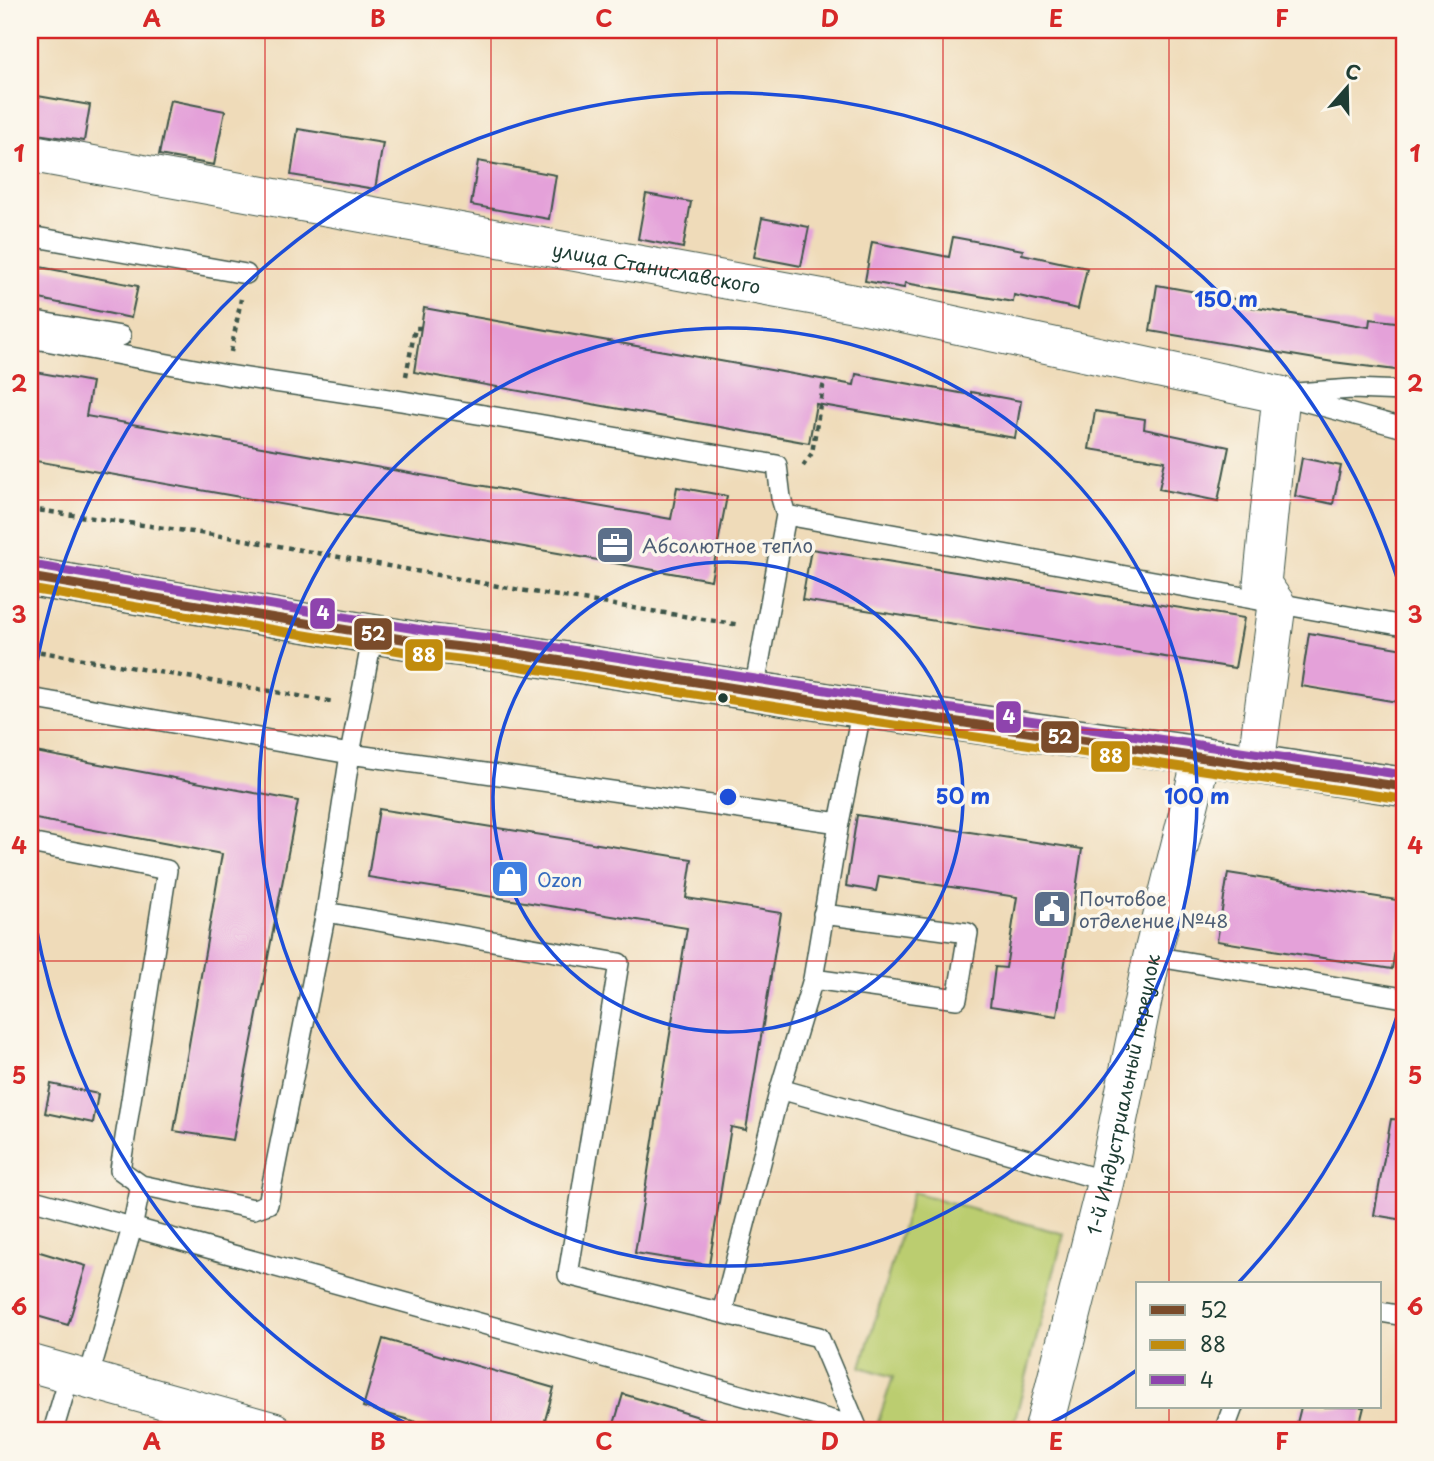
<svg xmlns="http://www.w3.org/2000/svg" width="1434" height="1461" font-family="'Playpen Sans',sans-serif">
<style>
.green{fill:#bbcd70;stroke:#6d8552;stroke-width:2}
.building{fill:#e4a1d9}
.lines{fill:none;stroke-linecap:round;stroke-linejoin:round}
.service-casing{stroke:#3e5548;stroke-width:22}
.minor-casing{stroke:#3e5548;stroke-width:39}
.primary-casing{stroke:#3e5548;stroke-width:41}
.path{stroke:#3e5548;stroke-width:4.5;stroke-dasharray:5 5;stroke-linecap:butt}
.service{stroke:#fff;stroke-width:19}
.minor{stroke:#fff;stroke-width:37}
.primary{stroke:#fff;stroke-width:38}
.bus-1-casing{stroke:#fbf7ec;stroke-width:14}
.bus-2-casing{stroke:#fbf7ec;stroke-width:14}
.bus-3-casing{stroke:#fbf7ec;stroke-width:14}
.bus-1{stroke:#7a4b2a;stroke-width:9}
.bus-2{stroke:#c18c0d;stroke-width:9}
.bus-3{stroke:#8e44ad;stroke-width:9}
.grid{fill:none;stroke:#d62828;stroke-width:2;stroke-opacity:0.55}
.ring{fill:none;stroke:#1d4ed8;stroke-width:3.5}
.bus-dot{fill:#1f3d34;stroke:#fbf7ec;stroke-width:2.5}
.labels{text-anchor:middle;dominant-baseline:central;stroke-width:7;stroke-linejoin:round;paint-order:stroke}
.street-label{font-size:19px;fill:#1f3d34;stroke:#fbf7ec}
.service-label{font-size:19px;fill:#4e5e75;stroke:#fbf7ec;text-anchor:start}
.shop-label{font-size:19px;fill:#366cbe;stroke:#fbf7ec;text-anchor:start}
.centre{fill:#1d4ed8;stroke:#fbf7ec;stroke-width:3.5}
.ring-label{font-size:21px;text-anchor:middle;font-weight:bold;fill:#1d4ed8;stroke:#fbf7ec;stroke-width:7;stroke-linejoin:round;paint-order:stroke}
.line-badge{stroke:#fbf7ec;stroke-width:2.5}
.badge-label{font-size:19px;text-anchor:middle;font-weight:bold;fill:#fff}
.neatline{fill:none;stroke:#d62828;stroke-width:2.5}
.grid-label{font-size:23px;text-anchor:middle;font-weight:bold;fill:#d62828}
</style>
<rect width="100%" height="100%" fill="#fbf7ec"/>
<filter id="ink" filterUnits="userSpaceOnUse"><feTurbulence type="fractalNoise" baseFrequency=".0143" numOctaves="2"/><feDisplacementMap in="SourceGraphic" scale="14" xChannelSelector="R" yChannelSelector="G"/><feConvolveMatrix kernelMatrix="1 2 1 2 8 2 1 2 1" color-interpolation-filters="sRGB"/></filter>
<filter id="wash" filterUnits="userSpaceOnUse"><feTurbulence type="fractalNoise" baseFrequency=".00686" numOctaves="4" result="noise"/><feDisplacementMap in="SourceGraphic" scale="28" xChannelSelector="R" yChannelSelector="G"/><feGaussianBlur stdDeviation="1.57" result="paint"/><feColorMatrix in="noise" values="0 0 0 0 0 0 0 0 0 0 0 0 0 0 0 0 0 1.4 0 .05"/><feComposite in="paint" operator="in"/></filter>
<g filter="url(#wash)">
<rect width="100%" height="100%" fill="#efdbb9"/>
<path class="green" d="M913 1192 1064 1234 1012 1431H875L893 1377 861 1367Z"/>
<g id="blocks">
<path class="building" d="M32 95 90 105 84 141 30 133Z
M170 100 225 111 214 165 159 155Z
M298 129 383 143 375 189 291 175Z
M478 161 556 175 549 219 471 205Z
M646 194 691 202 683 248 638 239Z
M762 218 809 227 801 266 754 257Z
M953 237 1023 250 1022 254 1087 268 1078 309 1014 295 1013 302 905 283 904 288 865 281 872 242 949 257Z
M30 265 138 286 131 318 30 297Z
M1157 285 1246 301 1245 306 1369 327 1370 319 1404 323V371L1333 362 1150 331Z
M424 308 854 385 856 374 971 395V392L1021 401 1015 438 816 404 809 443 414 372Z
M30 371 92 382 86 416 671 519 677 487 727 496 711 580 30 460Z
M1095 411 1145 419 1144 429 1229 447 1218 501 1159 489 1165 461 1089 449Z
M1302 458 1341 466 1333 504 1295 496Z
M811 549 1244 618 1235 668 802 600Z
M1309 633 1404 649V703L1301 686Z
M30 751 298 801 233 1140 174 1131 222 854 30 818Z
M379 809 692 859 686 898 781 913 746 1130 731 1127 709 1265 635 1253 687 928 368 877Z
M857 815 1082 849 1057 1016 990 1006 995 967 1006 968 1017 897 879 876 876 891 846 886Z
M1228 873 1403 901 1392 969 1217 941Z
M51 1084 98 1094 93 1123 45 1113Z
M1391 1119 1404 1120V1220L1374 1215Z
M30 1249 86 1266 68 1325 30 1314Z
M383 1339 554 1388 542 1431H448L363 1407Z
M623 1394 725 1425 724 1431H612Z
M1301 1407H1364L1358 1431H1295Z"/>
</g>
</g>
<g filter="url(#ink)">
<use href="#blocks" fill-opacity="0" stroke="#3e5548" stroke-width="2"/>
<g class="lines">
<defs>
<path id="service" d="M30 236 246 274
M30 320 121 336
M30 338 227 375 402 401 777 465 781 498 786 515 1404 626
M1296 393 1352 389 1404 391
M1281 395 1404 428
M754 691 786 515
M30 698 350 754 839 823
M30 843 167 870 120 1170 141 1185
M326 912 619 963 568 1275 722 1313 780 1089 813 979 839 823 862 708
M1152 956 1404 998
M813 979 957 999 968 933 823 914
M780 1089 1106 1181
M30 1199 857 1427 856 1431
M1380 1312 1404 1316
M722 1313 819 1337 857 1427
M88 1379 132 1228 141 1185 254 1209 268 1204 326 912 350 754 373 634
M53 1431 70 1374
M1224 1431 1233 1407"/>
<g id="minor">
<path id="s1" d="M30 153 863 305 1281 395 1262 584 1277 605 1256 764"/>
<path d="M30 1363 274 1431"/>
<path id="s2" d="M1043 1431 1106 1181 1152 956 1202 756"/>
</g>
<path id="primary" d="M30 577 426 643 505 652 862 708 1202 756 1404 787"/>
</defs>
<use href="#service" class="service-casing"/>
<use href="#minor" class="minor-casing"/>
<use href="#primary" class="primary-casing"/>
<path class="path" d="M231 352 241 299
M406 376 415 328H421
M803 466 812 453 823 387 819 386
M30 509 235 538 520 590 740 625
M30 650 334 702"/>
<use href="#service" class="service"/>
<use href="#minor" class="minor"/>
<use href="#primary" class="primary"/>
<defs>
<path id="bus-1" d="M30 577 426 643 505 652 862 708 1404 787"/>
<path id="bus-2" d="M30 589 424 655 503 664 860 720 1402 799"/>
<path id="bus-3" d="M32 565 428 631 507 640 864 696 1404 775"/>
</defs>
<use href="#bus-1" class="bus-1-casing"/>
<use href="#bus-2" class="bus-2-casing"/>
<use href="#bus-3" class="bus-3-casing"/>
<use href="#bus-1" class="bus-1"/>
<use href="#bus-2" class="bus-2"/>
<use href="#bus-3" class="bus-3"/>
</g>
</g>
<path class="grid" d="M265 30V1431M491 30V1431M717 30V1431M943 30V1431M1169 30V1284M30 269H1404M30 500H1404M30 730H1404M30 961H1404M30 1192H1404M1169 1407V1431"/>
<g class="ring">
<circle cx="728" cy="797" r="235"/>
<circle cx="728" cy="797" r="469"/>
<path d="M1403 997A704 704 0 0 1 1239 1282M1137 1370A704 704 0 0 1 1037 1430M419 1430A704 704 0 0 1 30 889M30 705A704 704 0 0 1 1403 597"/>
</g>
<defs>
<symbol id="office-square" viewBox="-11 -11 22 22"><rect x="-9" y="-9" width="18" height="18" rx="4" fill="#5c6f8a" stroke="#fbf7ec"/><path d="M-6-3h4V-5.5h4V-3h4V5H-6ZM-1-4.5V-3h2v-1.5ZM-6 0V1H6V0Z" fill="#fff"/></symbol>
<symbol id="shop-square" viewBox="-11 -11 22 22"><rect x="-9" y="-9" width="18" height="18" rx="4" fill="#3f7fe0" stroke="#fbf7ec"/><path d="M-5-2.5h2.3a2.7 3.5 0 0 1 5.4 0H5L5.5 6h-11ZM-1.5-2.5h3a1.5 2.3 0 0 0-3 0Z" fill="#fff"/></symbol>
<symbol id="civic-square" viewBox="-11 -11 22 22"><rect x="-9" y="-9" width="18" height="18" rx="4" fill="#5c6f8a" stroke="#fbf7ec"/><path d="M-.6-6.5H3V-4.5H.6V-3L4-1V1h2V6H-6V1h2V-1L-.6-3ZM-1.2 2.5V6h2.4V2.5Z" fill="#fff"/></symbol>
</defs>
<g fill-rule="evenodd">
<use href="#office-square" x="593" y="523" width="44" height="44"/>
<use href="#shop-square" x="488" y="857" width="44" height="44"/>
<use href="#civic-square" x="1030" y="887" width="44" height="44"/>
</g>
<circle class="bus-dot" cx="723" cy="698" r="6"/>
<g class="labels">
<g class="street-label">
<text stroke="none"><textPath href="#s1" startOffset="637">улица Станиславского</textPath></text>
<text stroke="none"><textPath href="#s2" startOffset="346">1-й Индустриальный переулок</textPath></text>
</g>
<g class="service-label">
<text x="642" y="545">Абсолютное тепло</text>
<text x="1079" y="898">Почтовое<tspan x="1079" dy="22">отделение №48</tspan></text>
</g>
<g class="shop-label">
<text x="537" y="879">Ozon</text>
</g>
</g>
<circle cx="728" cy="797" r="10" class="centre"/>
<g class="ring-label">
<text x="1226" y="307">150 m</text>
<text x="963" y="804">50 m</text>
<text x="1197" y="804">100 m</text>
</g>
<g class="line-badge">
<rect x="309" y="597" width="27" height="33" rx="7" fill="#8e44ad"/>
<rect x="353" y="617" width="40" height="34" rx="7" fill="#7a4b2a"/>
<rect x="404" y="638" width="40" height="34" rx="7" fill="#c18c0d"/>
<rect x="995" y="700" width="27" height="34" rx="7" fill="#8e44ad"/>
<rect x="1040" y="720" width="40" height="34" rx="7" fill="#7a4b2a"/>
<rect x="1090" y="740" width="41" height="33" rx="7" fill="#c18c0d"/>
</g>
<g class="badge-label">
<text x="323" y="620">4</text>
<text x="373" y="641">52</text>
<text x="424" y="662">88</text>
<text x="1009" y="724">4</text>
<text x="1060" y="744">52</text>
<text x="1111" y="763">88</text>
</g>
<rect width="1434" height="1461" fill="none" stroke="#fbf7ec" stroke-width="77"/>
<rect x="1136" y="1282" width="245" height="126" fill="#fbf7ec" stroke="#a3ada2" stroke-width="2"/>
<rect x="1150" y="1305" width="35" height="10" fill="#7a4b2a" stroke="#a3ada2" stroke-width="2"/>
<text x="1200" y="1318" font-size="21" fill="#1f3d34">52</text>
<rect x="1150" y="1340" width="35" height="10" fill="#c18c0d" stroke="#a3ada2" stroke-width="2"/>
<text x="1200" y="1352" font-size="21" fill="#1f3d34">88</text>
<rect x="1150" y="1375" width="35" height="10" fill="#8e44ad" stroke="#a3ada2" stroke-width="2"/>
<text x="1200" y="1388" font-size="21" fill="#1f3d34">4</text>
<g transform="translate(1347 88) rotate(20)" stroke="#fbf7ec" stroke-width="5" paint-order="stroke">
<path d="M0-5L12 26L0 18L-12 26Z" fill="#1f3d34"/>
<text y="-10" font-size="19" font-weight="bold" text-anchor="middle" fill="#1f3d34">С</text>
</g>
<rect x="38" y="38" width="1358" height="1384" class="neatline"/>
<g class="grid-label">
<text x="152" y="27">A</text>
<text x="378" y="27">B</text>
<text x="604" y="27">C</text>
<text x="830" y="27">D</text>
<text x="1056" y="27">E</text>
<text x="1282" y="27">F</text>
<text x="19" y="162">1</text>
<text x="1415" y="162">1</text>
<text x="19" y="392">2</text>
<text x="1415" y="392">2</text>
<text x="19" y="623">3</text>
<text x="1415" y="623">3</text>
<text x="19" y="854">4</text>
<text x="1415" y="854">4</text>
<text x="19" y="1084">5</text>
<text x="1415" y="1084">5</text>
<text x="19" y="1315">6</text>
<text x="1415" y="1315">6</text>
<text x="152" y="1450">A</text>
<text x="378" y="1450">B</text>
<text x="604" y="1450">C</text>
<text x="830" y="1450">D</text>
<text x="1056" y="1450">E</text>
<text x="1282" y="1450">F</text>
</g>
</svg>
